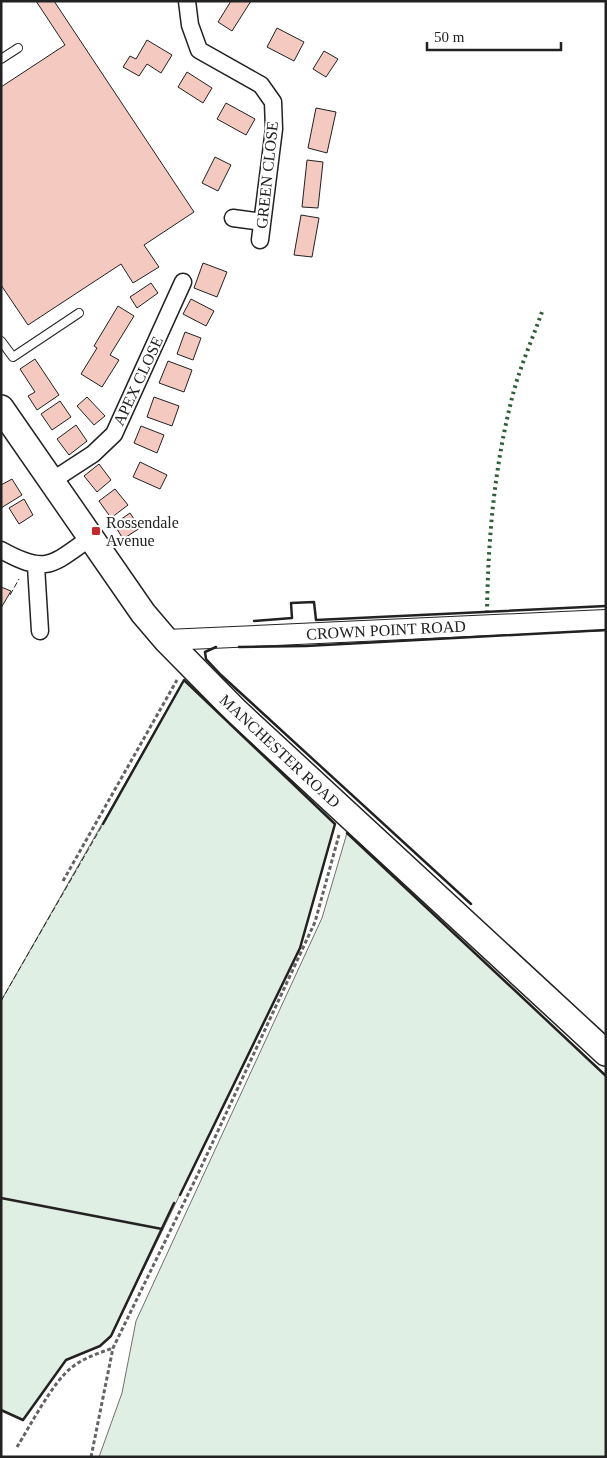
<svg xmlns="http://www.w3.org/2000/svg" width="607" height="1458" font-family="'Times New Roman',serif">
<style>
.green{fill:#e0efe3;stroke:#6f6f6f}
.building{fill:#f3c9c0;stroke:#222}
.lines{fill:none;stroke-linecap:round;stroke-linejoin:round}
.service-casing{stroke:#222;stroke-width:10}
.minor-casing{stroke:#222;stroke-width:19}
.tertiary-casing{stroke:#222;stroke-width:22}
.primary-casing{stroke:#222;stroke-width:28}
.path{stroke:#646464;stroke-width:3;stroke-dasharray:4 2.5;stroke-linecap:butt}
.service{stroke:#fff;stroke-width:8}
.minor{stroke:#fff;stroke-width:16}
.tertiary{stroke:#fff;stroke-width:20}
.primary{stroke:#fff;stroke-width:25}
.hedge{stroke:#2f5e38;stroke-width:4;stroke-dasharray:2.5 4;stroke-linecap:butt}
.fence{stroke:#222;stroke-width:1;stroke-dasharray:6 2.5;stroke-linecap:butt}
.wall{stroke:#222;stroke-width:2.5}
.poi-dot{fill:#c62828;stroke:#fff;stroke-width:2}
.labels{text-anchor:middle;dominant-baseline:central;stroke-width:4;stroke-linejoin:round;paint-order:stroke}
.street-label{font-size:16px;fill:#222;stroke:#fff}
.poi-label{font-size:16px;fill:#222;stroke:#fff;text-anchor:start}
</style>
<rect width="100%" height="100%" fill="#fff"/>
<path class="green" d="M184 680 335 824 300 948 111 1336 100 1346 66 1360 23 1420 1 1410V1001Z
M347 833 606 1076V1457H99L122 1393 136 1321 322 918Z"/>
<path class="building" d="M36 1H54L194 212 144 245 159 267 133 283 121 264 28 325 1 285V87L65 45Z
M231 1H251L232 31 218 22Z
M277 28 304 42 294 61 267 47Z
M147 40 172 55 161 73 147 64 139 76 123 67 130 56 136 59Z
M324 51 338 59 326 77 313 69Z
M187 72 212 88 203 103 178 87Z
M226 103 255 119 246 135 217 119Z
M316 108 336 112 327 153 308 148Z
M215 157 231 165 218 191 202 183Z
M307 160 323 162 318 208 302 207Z
M301 215 319 218 312 257 294 255Z
M203 263 227 272 217 297 194 288Z
M151 283 158 293 137 308 130 297Z
M191 299 214 311 206 326 183 314Z
M118 306 134 316 110 355 119 360 102 387 81 374 97 348 94 346Z
M185 332 201 338 193 360 177 354Z
M35 359 59 395 37 410 28 396 35 392 20 369Z
M168 361 192 370 184 392 159 383Z
M87 397 105 416 94 425 77 406Z
M154 397 179 406 172 426 147 417Z
M60 401 71 417 52 430 41 414Z
M76 425 87 441 69 455 57 439Z
M141 426 164 435 157 453 134 443Z
M140 462 167 475 160 489 133 477Z
M99 464 111 480 97 492 84 476Z
M12 479 22 495 1 508V485Z
M115 489 128 505 111 518 99 501Z
M24 499 33 515 19 524 9 508Z
M130 513 140 528 123 539 114 524Z
M1 587 11 591 1 608Z"/>
<g class="lines">
<defs>
<path id="service" d="M1 59 18 48
M1 341 13 357 79 313"/>
<path id="minor" d="M187 1 190 25 199 50 261 85 273 102 274 129 260 240
M233 218 262 222
M50 482 93 454 114 434 183 282
M1 550C46 575 52 565 90 538
M36 566 40 631"/>
<path id="tertiary" d="M166 640 606 620"/>
<path id="primary" d="M1 408 143 613 166 640 237 712 606 1053"/>
</defs>
<use href="#service" class="service-casing"/>
<use href="#minor" class="minor-casing"/>
<use href="#tertiary" class="tertiary-casing"/>
<use href="#primary" class="primary-casing"/>
<path class="path" d="M63 881 177 680
M17 1447C30 1426 53 1382 71 1368 83 1358 99 1353 113 1348
M91 1457 113 1348 197 1176 315 922 339 835"/>
<use href="#service" class="service"/>
<use href="#minor" class="minor"/>
<use href="#tertiary" class="tertiary"/>
<use href="#primary" class="primary"/>
<path class="hedge" d="M487 613C488 540 494 469 512 398 519 369 532 340 542 312"/>
<path class="fence" d="M10 595 19 579
M1 1001 103 824"/>
<path class="wall" d="M254 621 292 618 291 603 314 602 316 620 606 606
M216 647 205 652 206 659 221 675 471 904
M239 647 306 646 606 630
M103 824 184 680 335 824 300 948 180 1195
M347 833 606 1076
M1 1198 162 1229
M1 1410 23 1420 66 1360 100 1346 111 1336 174 1203"/>
</g>
<rect class="poi-dot" x="91" y="526" width="10" height="10" rx="2.5"/>
<g class="labels">
<g class="street-label">
<text transform="translate(267 175) rotate(-84)">GREEN CLOSE</text>
<text transform="translate(138 381) rotate(-65)">APEX CLOSE</text>
<text transform="translate(386 630) rotate(-3)">CROWN POINT ROAD</text>
<text transform="translate(280 751) rotate(43)">MANCHESTER ROAD</text>
</g>
<g class="poi-label">
<text x="106" y="522">Rossendale<tspan x="106" dy="18">Avenue</tspan></text>
</g>
</g>
<rect width="607" height="1458" fill="none" stroke="#222222" stroke-width="5"/>
<path d="M427 42v8h134v-8" fill="none" stroke="#222222" stroke-width="2.5"/>
<text x="434" y="42" font-size="15" fill="#222222" stroke="#ffffff" stroke-width="4" paint-order="stroke">50 m</text>
</svg>
